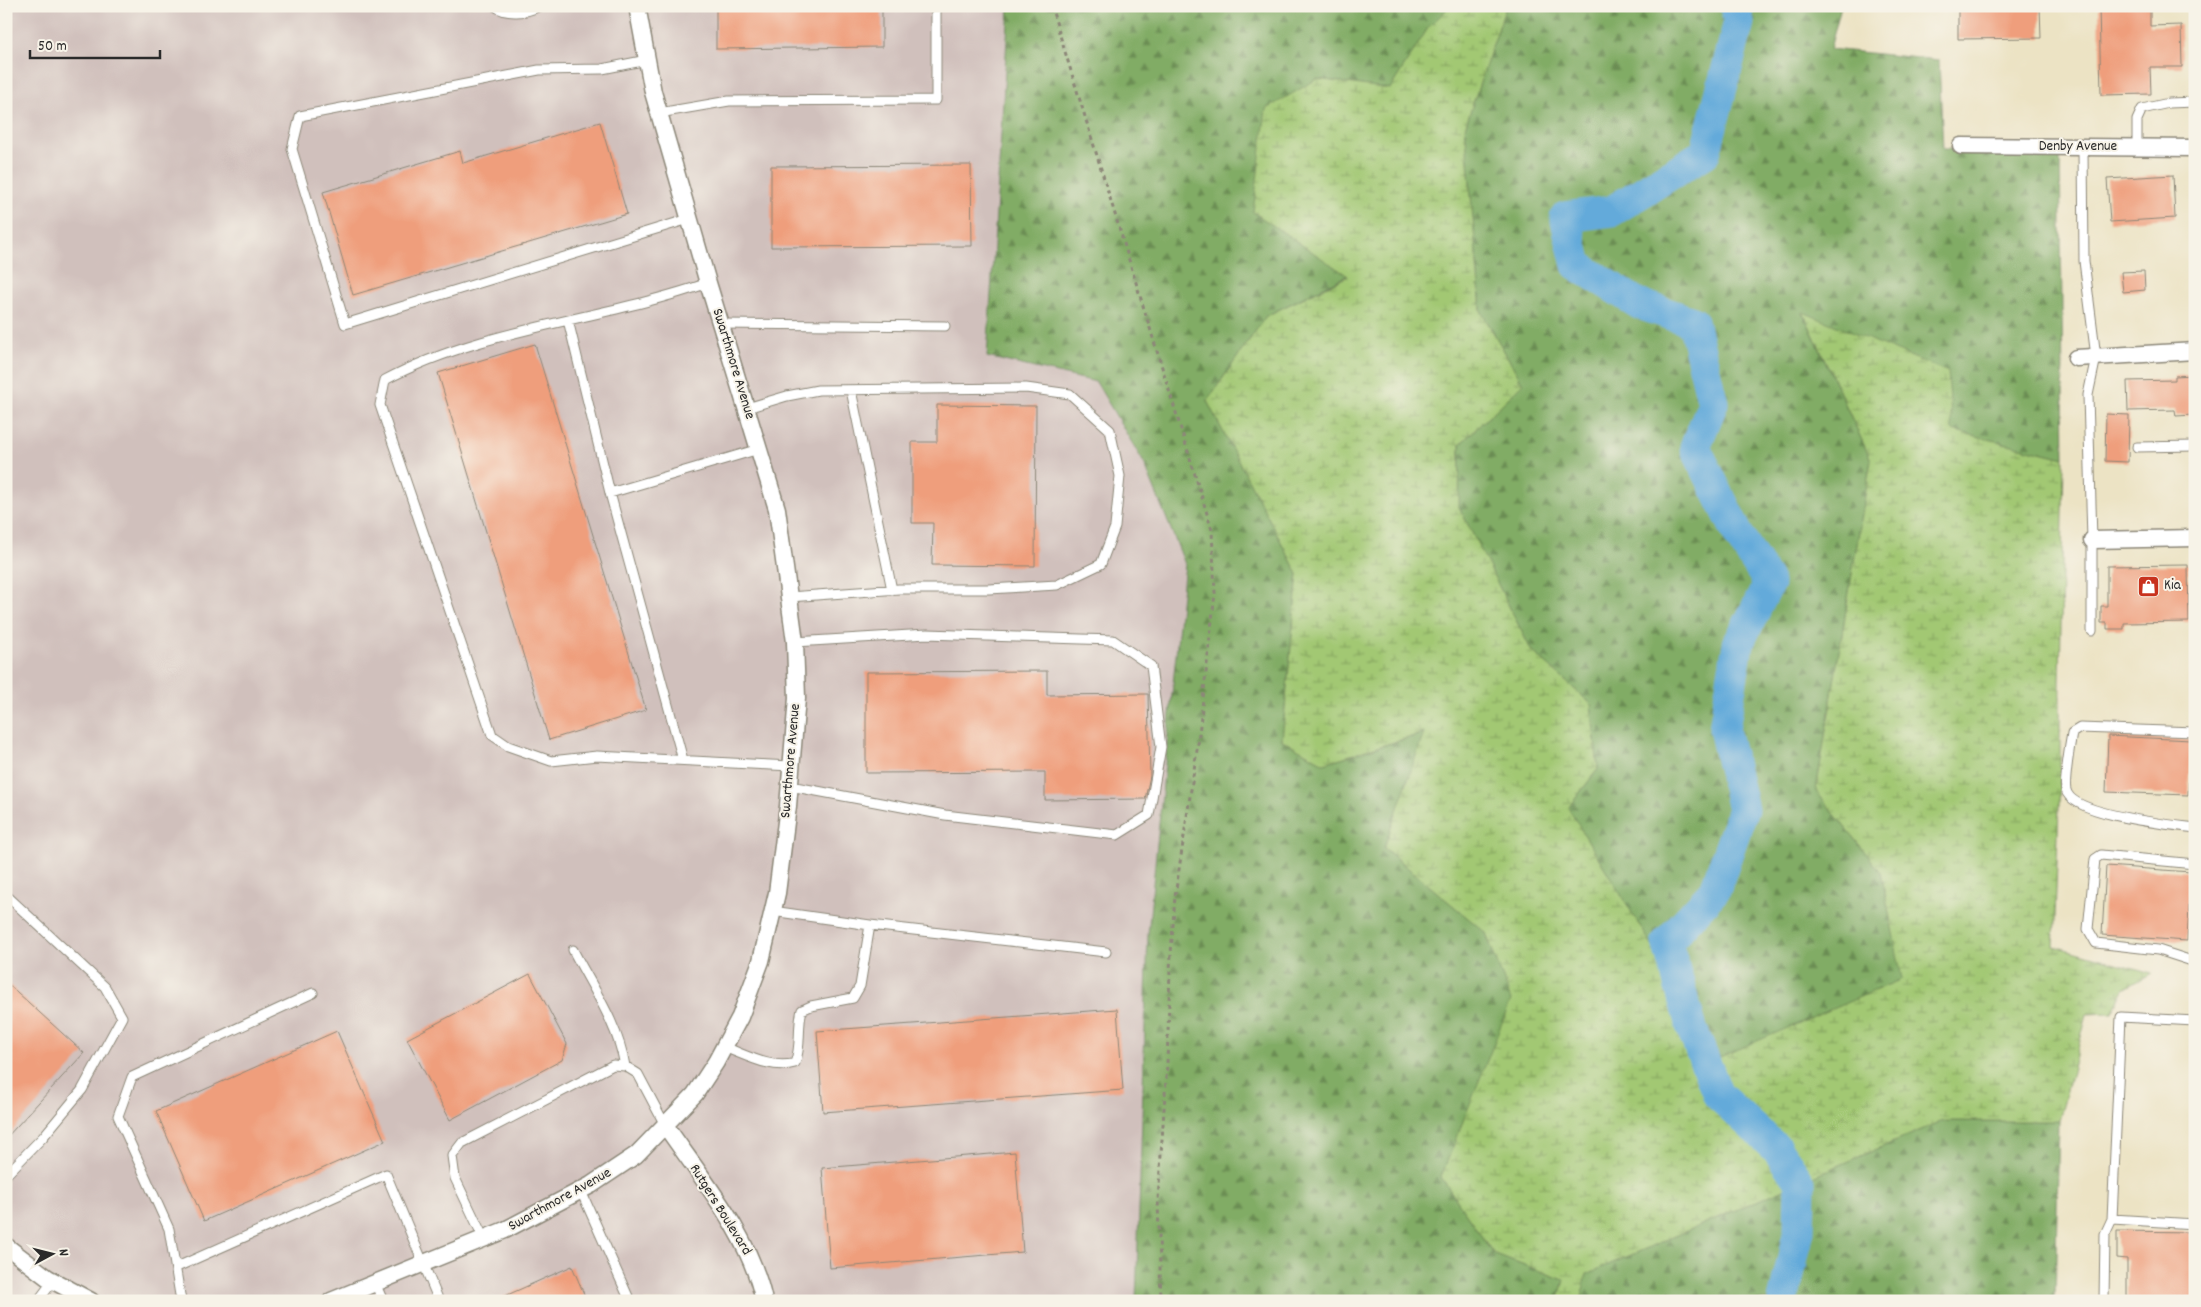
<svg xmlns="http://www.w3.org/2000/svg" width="2201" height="1307" font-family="Dekko,sans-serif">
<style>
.industrial{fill:#d0c0bc}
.forest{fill:url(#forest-firs);stroke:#566c48}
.wetland{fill:url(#wetland-marsh);stroke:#667a4f}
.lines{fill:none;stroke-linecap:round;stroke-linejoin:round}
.river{stroke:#64aada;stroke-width:31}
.building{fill:#ef9e7c}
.service-casing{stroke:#8c8778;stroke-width:11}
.minor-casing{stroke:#8c8778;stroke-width:19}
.path{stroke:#8c8778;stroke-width:3;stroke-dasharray:4 4;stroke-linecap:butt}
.service{stroke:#fff;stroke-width:9}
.minor{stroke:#fff;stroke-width:16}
.labels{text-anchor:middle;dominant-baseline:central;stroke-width:4;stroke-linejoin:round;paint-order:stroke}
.street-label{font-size:15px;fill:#2b2b2b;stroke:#f7f3e8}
.poi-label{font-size:15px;fill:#2b2b2b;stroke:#f7f3e8;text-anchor:start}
</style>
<defs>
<pattern id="forest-firs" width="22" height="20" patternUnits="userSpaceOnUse" patternTransform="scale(1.25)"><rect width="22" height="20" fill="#81ac65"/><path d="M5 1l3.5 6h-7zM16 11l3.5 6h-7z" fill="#6a8c53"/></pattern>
<pattern id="wetland-marsh" width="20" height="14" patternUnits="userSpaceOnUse" patternTransform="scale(1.25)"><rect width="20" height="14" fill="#a2c873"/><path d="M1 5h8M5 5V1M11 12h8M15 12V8" fill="none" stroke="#84a35f"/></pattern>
</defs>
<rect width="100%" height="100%" fill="#f7f3e8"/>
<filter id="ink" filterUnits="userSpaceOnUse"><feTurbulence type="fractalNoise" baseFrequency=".02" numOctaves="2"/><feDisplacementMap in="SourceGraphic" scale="10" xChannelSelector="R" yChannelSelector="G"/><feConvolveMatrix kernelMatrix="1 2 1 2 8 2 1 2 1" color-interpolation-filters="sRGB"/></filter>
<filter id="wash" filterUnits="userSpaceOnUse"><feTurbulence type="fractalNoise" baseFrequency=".0096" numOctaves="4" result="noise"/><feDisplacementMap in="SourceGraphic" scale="20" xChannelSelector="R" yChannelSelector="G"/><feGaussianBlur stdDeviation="1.12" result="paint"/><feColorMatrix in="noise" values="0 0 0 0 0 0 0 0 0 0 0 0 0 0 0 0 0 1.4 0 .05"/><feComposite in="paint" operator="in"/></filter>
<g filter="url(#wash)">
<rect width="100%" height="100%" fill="#ece3c4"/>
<path class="industrial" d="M6 6H1009L987 357 1096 382 1144 463 1185 564 1148 934 1136 1301H6Z"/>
<path class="forest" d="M1009 6H1450L1428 28 1390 89 1317 79 1253 212 1348 275 1266 316 1207 401 1298 574 1282 740 1324 763 1425 733 1384 848 1486 933 1512 1000 1441 1177 1493 1253 1564 1280 1558 1301H1136L1148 934 1185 564 1144 463 1096 382 987 357Z
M1506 6H1841L1830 49 1939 60 1943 149H2060L2064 458 1951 430 1803 313 1871 460 1816 791 1881 872 1903 979 1720 1058 1568 808 1598 769 1591 704 1531 650 1459 507 1460 444 1523 384 1481 311 1465 127Z
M1942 1121H2059L2055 1301H1580L1587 1274Z"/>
<path class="wetland" d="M1450 6H1506L1465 127 1481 311 1523 384 1460 444 1459 507 1531 650 1591 704 1598 769 1568 808 1720 1057 1902 979 1881 872 1816 791 1871 460 1803 312 1948 372 1952 430 2064 458 2060 682V778L2054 946 2152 973 2124 989 2112 1013 2087 1014 2059 1121H1942L1587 1274 1580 1301H1558L1564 1280 1493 1253 1441 1177 1511 1000 1486 933 1384 848 1424 733 1324 763 1282 740 1298 574 1207 401 1266 316 1348 276 1253 212 1266 109 1317 79 1390 89 1428 28Z"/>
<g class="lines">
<path class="river" d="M1735 6 1739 22 1705 153 1612 211 1565 217 1577 265 1639 304 1693 322 1713 403 1695 447 1738 534 1769 583 1738 644 1724 729 1743 809 1715 890 1667 942 1692 1029 1718 1095 1776 1148 1800 1182 1799 1230 1783 1301"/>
</g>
<g id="blocks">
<path class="building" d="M716 6H882V47L716 49Z
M1958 6H2040L2041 38 1958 39Z
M2099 6H2150V26L2181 25 2182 67H2150L2151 94 2101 95Z
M600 122 627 214 353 295 323 192 460 151 463 163Z
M971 165 972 246 771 247V166Z
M2173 175 2175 218 2110 222 2107 179Z
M2144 271 2145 290 2123 292 2121 272Z
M535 344 646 710 549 740 438 373Z
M2193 375 2194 415 2176 416 2175 410 2128 411 2127 381 2175 380V376Z
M937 405 1036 406 1035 566 932 565 933 523H912V442H937Z
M2106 414 2129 415 2128 462 2105 461Z
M2188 565 2189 622 2124 623V629H2107V623H2101V606H2107V566Z
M1047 671V695L1148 694 1150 776 1145 799 1045 800V772L866 773V672Z
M2108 736 2191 740 2188 795 2106 792Z
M2106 866 2191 872 2187 941 2102 935Z
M530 974 567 1044 562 1060 450 1120 407 1039Z
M6 982 84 1053 6 1138Z
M1117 1009 1123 1090 823 1112 817 1031Z
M337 1031 385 1141 204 1221 156 1111Z
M1015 1152 1023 1252 830 1268 822 1168Z
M2117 1231 2195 1232V1301H2127V1259L2117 1258Z
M572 1266 587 1301H494Z"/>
</g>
</g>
<g filter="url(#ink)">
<use href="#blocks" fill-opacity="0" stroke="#8c8778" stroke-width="1"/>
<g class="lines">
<defs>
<path id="service" d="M495 6C506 15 527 13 539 6
M647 60 602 69 539 70 300 116 292 149 345 324 689 219
M659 113 729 101 936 100V6
M2083 148 2084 261 2096 357 2088 395 2092 540V631
M2137 148V120L2142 109 2169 103 2195 102
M708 283C603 320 485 327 385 380L380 405 492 735 508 746 551 761 597 756 791 766
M568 320 610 493 683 760
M721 324 945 326
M851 390 892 590
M747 408 787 396 818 390 1026 388 1070 394 1110 430 1120 476 1115 527 1101 564 1057 585 989 589H899L789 597
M2137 447 2195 446
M610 493 759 449
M2195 732 2080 728 2072 733C2070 744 2064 782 2066 790 2071 815 2172 825 2195 828
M790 786 945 815 1117 835 1149 815 1161 747 1151 666 1113 640 927 634 795 642
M2195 864 2101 855 2095 859 2088 929 2096 943 2158 950 2195 962
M6 895 105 987 122 1017 82 1090 43 1137 6 1175
M772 911 870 925 1106 952
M573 950C592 987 618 1024 625 1066
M724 1047C746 1055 772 1070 795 1063 802 1046 797 1028 802 1010L811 1006 853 998 860 986 870 925
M581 1191 630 1301
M2112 1219 2195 1224
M484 1239 455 1178 452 1156 462 1143 613 1065 625 1066 638 1074 665 1125
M177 1267 386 1174 439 1301
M375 1283 383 1301
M38 1301 53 1281
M181 1301 169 1229 118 1116 132 1077 313 993
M2104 1301 2105 1234 2112 1219 2121 1017 2195 1021"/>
<path id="minor" d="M1961 146 2195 148
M2076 358 2195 351
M2092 540 2195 538
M665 1125C702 1179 750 1235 764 1301
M6 1246 48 1278 91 1301
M331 1301 505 1230 591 1185 636 1155 695 1094 716 1062 740 1017 761 961 777 893 788 806 797 698 795 642 777 509 708 283 653 92 637 6"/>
</defs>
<use href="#service" class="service-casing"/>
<use href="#minor" class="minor-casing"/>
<path class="path" d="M1051 6 1212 530 1215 593 1198 743 1175 896 1170 969 1167 1064 1158 1200 1161 1301"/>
<use href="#service" class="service"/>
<use href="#minor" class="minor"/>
</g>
</g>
<defs>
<symbol id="shop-square" viewBox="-11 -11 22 22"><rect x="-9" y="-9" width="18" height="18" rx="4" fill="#c8321e" stroke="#f7f3e8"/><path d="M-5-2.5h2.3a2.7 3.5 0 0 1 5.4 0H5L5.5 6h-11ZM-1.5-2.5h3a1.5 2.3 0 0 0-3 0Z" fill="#fff"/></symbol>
</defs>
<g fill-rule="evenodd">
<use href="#shop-square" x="2136" y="574" width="25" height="25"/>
</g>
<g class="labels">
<g class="street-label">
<text x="2078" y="147">Denby Avenue</text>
<text transform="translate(733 364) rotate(73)">Swarthmore Avenue</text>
<text transform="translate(791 761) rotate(-85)">Swarthmore Avenue</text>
<text transform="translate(560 1200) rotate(-29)">Swarthmore Avenue</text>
<text transform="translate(720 1210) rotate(58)">Rutgers Boulevard</text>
</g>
<g class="poi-label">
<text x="2164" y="586">Kia</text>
</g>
</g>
<rect width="2201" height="1307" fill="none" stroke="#f7f3e8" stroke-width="25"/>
<g transform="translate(52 1254) rotate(83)" stroke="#f7f3e8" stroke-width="4" paint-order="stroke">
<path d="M0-4L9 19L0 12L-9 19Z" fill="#2b2b2b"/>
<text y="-8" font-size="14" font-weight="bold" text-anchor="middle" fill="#2b2b2b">N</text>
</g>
<path d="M30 50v8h130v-8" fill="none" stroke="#2b2b2b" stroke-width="2.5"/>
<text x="38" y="50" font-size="15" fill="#2b2b2b" stroke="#f7f3e8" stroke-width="4" paint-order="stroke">50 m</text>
</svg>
